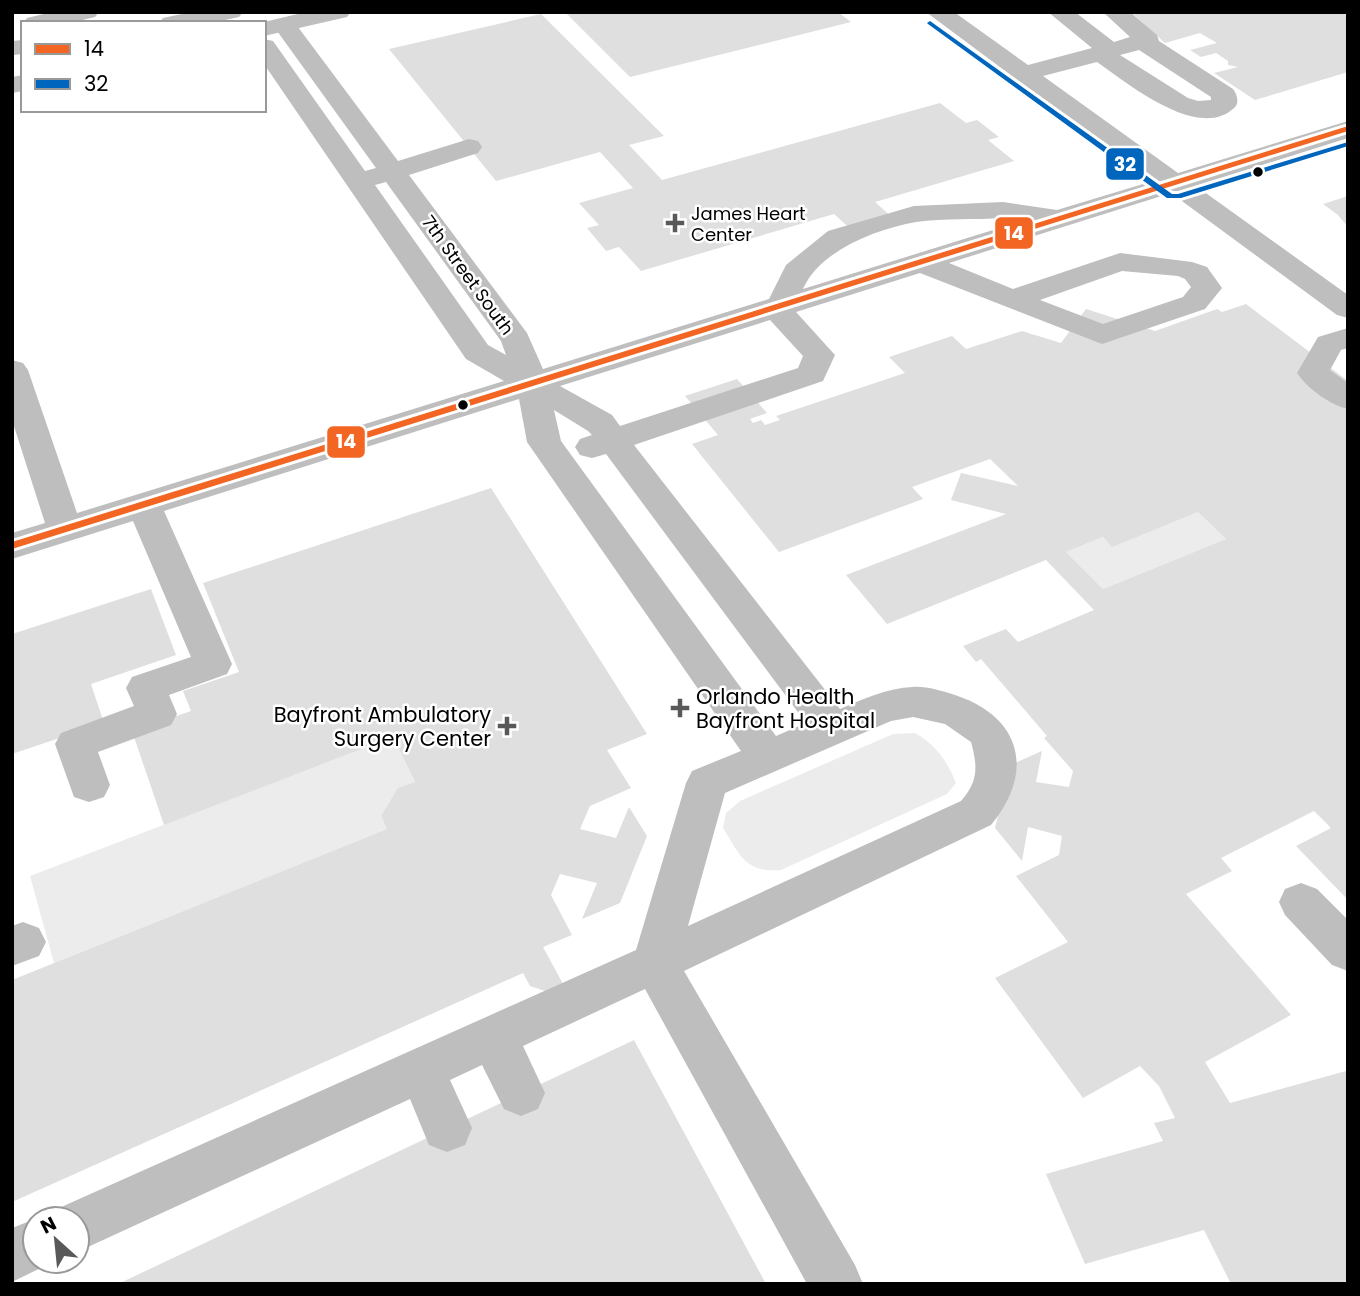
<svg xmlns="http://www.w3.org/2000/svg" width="1360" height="1296" font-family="Poppins,sans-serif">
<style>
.green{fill:#ececec}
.building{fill:#dfdfdf;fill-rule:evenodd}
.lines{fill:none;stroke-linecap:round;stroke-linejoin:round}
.minor{fill:#bebebe;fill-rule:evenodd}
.major{fill:#bebebe;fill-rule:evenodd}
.highway{fill:#bebebe;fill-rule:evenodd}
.bus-1-casing{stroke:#fff;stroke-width:6}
.bus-2-casing{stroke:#fff;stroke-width:6}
.bus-1{fill:#f26522;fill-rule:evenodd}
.bus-2{fill:#0065bd;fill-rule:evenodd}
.bus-dot{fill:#000;stroke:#fff;stroke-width:2.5}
.poi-dot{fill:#595959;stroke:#fff;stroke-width:2.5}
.labels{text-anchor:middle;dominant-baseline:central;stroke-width:5;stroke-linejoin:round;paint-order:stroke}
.far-poi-label{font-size:18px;fill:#000;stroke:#fff;text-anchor:start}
.far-street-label{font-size:18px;fill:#000;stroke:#fff}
.poi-label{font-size:21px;fill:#000;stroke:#fff;text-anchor:start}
.line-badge{stroke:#fff;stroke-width:2.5}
.badge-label{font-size:19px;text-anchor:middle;font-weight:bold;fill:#fff}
</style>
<rect width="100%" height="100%" fill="#fff"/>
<path class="green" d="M1198 512 1226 539 1103 589 1066 552 1103 537 1112 546Z
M915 733C935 744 948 762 956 783L947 794 781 870C745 873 740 855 723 828L726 813 740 801 893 734Z
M393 737 415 782 398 789 381 816 387 829 54 963 30 876Z"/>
<path class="building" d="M565 12H838L851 22 630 77Z
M1131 12H1348V72L1255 100 1214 73 1238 67 1228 65V61L1216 53 1201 57 1190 50 1217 43 1200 33 1165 43Z
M541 14 664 136 629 145 662 180 940 103 966 123 977 120 999 137 988 140 1014 161 875 202 895 220 854 232 834 214 641 271 619 247 606 251 587 228 599 225 579 203 633 188 600 152 496 181 389 49Z
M1348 193V227L1338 215 1323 204 1345 197Z
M1246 304 1348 381V900L1296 846 1331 828 1314 811 1221 858 1232 871 1186 894 1291 1015 1205 1062 1230 1103 1346 1071 1348 1074V1284H1231L1204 1230 1085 1264 1046 1174 1163 1141 1154 1123 1175 1118 1159 1086 1140 1066 1083 1098 995 978 1068 942 1016 876 1059 855 1062 836 1028 827 1022 861 995 828 1010 765 1042 751 1036 782 1069 787 1073 771 1044 738 1047 736 981 659 976 662 963 646 1006 629 1018 642 1094 610 1046 560 887 624 846 575 1006 514 951 500 961 473 1018 486 990 459 912 487 923 499 779 552 692 444 718 435 685 396 737 379 767 413 750 419 753 423 761 420 765 425 780 420 776 416 905 373 889 357 952 336 966 349 1022 331 1061 343 1086 309 1155 331 1217 309 1222 312ZM1198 512 1226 539 1103 589 1066 552 1103 537 1112 547Z
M491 488 647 734 607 750 631 788 590 806 580 829 616 838 629 807 647 836 620 903 582 919 597 883 560 874 551 895 572 935 543 947 563 984 548 992 530 986 523 973 12 1202V980L387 829 381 816 398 788 415 782 393 737 164 825 132 731 191 711 183 691 239 672 203 583Z
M151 589 176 655 91 684 104 723 12 754V634Z
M634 1040 766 1284H118Z"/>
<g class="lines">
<path class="minor" d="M926 12H954L1028 65 1092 48 1048 12H1075L1114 42 1130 37 1103 12H1130L1157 35 1159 41 1233 89C1237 94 1240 103 1234 108 1198 142 1126 82 1097 62L1043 76 1178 173 1348 121V138L1196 186 1348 295V318L1337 315 1171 193 949 263 1013 289 1120 253 1192 262 1207 267 1222 288 1205 309 1102 344 920 273 796 312 835 355 823 381 634 445 840 709C863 699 887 688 913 687 926 686 942 691 955 695 1022 717 1035 772 991 825L684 971 855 1265 863 1284H807L645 989 523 1046 545 1093 538 1109 521 1116 504 1109 482 1065 450 1080 472 1128 465 1145 447 1152 429 1145 410 1099 77 1252V1219H54L59 1208 636 950 686 783 692 771 741 751 527 442 519 399 164 511 232 664 227 674 169 695 177 714 171 725 98 752 110 785 104 797 89 802 74 797 55 744 61 733 134 706 126 688 132 677 191 657 133 521 12 559V533L45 523 12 420V360L23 363 28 370 77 513 504 381 466 359 264 64V39L273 41 365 171 376 168 272 24 276 19H292L398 161 469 139 478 141 482 147 478 153 409 175 527 333 543 369 769 299 786 265 828 231 914 206 1003 202 1057 210 1153 181ZM1139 50 1211 97V100L1198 101 1188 98 1120 55ZM386 182 501 341 506 355 488 345 375 185ZM1003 218 1022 221 803 289C820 250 877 229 916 222 944 218 975 220 1003 218ZM1122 271 1178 276 1185 279 1191 287 1183 297 1103 324 1040 300ZM770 320 803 356 798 368 620 426 612 415 560 386ZM554 410 588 431 592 435 580 439 575 447 580 455 592 458 606 454 806 723 776 736 561 441ZM913 717 945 724 971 742C978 767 978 782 961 801L688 926 725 793 891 721Z
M1348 328V348L1341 350 1330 370 1348 383V409C1330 405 1307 388 1297 373L1318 337Z
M1301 883 1317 889 1348 920V971L1332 965 1285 915 1279 902 1285 889Z
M23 922 39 928 46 942 39 956 12 966V926Z
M35 1219V1261H55L12 1282V1228Z"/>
<path class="major" d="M306 12H351L347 17 264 36V23H260Z
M23 75V91L12 93V77Z"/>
<path class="highway" d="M52 12H99L95 17 70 23H23L27 18Z
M191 12H243L239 17 211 23H159L163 18Z
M23 40V54L12 55V41Z"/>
<defs>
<path id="bus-1" d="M1345 127H1348V131L12 549V542Z"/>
<path id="bus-2" d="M930 21 1172 194H1178L1348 142V146L1181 198H1167L928 24 927 23Z"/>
</defs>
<use href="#bus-1" class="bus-1-casing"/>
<use href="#bus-2" class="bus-2-casing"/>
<use href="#bus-1" class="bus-1"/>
<use href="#bus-2" class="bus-2"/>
</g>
<g class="bus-dot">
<circle cx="1258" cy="172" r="6"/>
<circle cx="463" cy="405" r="6"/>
</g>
<g class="poi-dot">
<path d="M671.5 212.5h7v7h7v7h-7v7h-7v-7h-7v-7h7z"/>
<path d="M676.5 697.5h7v7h7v7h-7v7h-7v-7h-7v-7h7z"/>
<path d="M503.5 715.5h7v7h7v7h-7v7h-7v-7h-7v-7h7z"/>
</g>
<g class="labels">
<g class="far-poi-label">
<text x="691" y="213">James Heart<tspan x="691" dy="21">Center</tspan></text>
</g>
<g class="far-street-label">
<text transform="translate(468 275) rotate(54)">7th Street South</text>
</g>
<g class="poi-label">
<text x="696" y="696">Orlando Health<tspan x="696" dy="24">Bayfront Hospital</tspan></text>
<text x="491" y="714" text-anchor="end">Bayfront Ambulatory<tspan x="491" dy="24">Surgery Center</tspan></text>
</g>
</g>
<g class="line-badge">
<rect x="1105" y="147" width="40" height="34" rx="7" fill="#0065bd"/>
<rect x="994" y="216" width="40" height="34" rx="7" fill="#f26522"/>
<rect x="326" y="425" width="40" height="34" rx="7" fill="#f26522"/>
</g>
<g class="badge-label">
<text x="1125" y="171">32</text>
<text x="1014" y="240">14</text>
<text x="346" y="448">14</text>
</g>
<rect width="1360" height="1296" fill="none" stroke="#000000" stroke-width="28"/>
<rect x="21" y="21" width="245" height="91" fill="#ffffff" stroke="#999999" stroke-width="2"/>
<rect x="35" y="44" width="35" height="10" fill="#f26522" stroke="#999999" stroke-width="2"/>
<text x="84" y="56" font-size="21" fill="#000000">14</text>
<rect x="35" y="79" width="35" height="10" fill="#0065bd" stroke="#999999" stroke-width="2"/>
<text x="84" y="91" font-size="21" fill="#000000">32</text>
<g transform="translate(56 1240) rotate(333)"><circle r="33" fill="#ffffff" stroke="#999999" stroke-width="2"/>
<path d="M0-5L12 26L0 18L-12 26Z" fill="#595959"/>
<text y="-10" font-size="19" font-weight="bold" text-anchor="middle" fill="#000000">N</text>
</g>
</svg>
